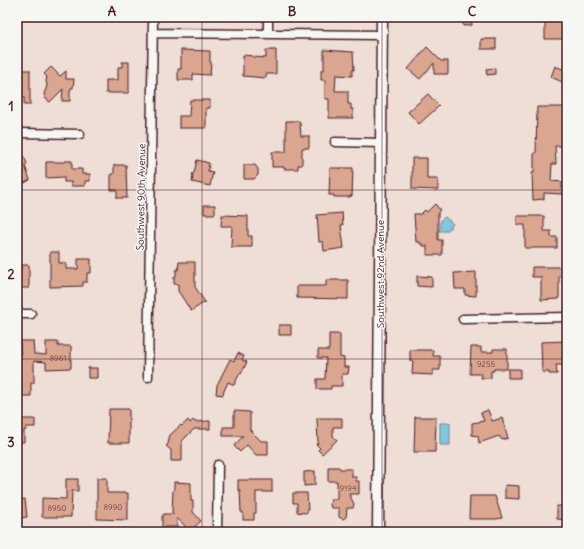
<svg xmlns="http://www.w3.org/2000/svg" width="584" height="549" font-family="Delius,sans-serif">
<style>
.water{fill:#80c8e0;stroke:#6a8498}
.building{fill:#dba690;stroke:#4a1f2b}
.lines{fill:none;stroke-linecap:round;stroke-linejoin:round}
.minor-casing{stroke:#4a1f2b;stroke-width:11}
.tertiary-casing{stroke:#4a1f2b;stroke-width:13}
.minor{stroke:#f6f6f2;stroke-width:8}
.tertiary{stroke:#f6f6f2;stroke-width:10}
.grid{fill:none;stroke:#4a1f2b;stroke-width:1;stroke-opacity:0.55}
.labels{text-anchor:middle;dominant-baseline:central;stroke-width:3;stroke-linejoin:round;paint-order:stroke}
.number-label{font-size:8px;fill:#6e4144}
.street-label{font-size:10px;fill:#4a1f2b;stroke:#f6f6f2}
.neatline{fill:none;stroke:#4a1f2b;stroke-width:1.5}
.grid-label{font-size:13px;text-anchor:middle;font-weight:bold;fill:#4a1f2b}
</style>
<rect width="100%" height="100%" fill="#eeded5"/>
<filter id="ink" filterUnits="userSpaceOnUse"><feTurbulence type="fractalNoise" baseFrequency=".025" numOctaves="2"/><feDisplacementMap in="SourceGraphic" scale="8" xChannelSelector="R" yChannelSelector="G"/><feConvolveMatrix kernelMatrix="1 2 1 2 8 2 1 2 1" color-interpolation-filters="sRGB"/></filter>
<g filter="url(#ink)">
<path class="water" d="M445 217 453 224 447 231H439L441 220Z
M440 423H450V445H440Z"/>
<path class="building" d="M463 17H471L472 25 463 26Z
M545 17H567V39H545Z
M481 39H496V49H481Z
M427 47 441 61H448V74H434V63L420 79 408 69Z
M181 50 210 51V62H211L210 75 193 74V80H178V69H181Z
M266 50H276V74H266V78L243 76V55L253 56V57L266 58Z
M324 50 353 52 354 70H352V76L336 75 335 91H348V104H351V109H353V118H329V99H325V80H321V70H324Z
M122 62H129V93H106V80H118V67H122Z
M555 66 567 71V84L551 77Z
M51 67 60 76 66 71V79H74L73 88H71L70 91V101H62L63 89 50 102 45 98 44 94 47 86 46 81 47 77 44 74Z
M495 68V74L487 75 486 69Z
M17 70H30V105H24V97H19V93H17Z
M428 94 439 106 419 124 408 112Z
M190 100H210V108H206V128H179V116H189Z
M537 107H565L564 146H555L556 164H552L551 181 562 182V194L544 193V199L533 200 532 173H534V153H536Z
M286 121H299V123H300L301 136H309V148H302V165H298V169H284V167H272V152H286Z
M22 154 27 163 25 166 30 180 17 187V159Z
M412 158H427V179H438V190L412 189Z
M197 160 209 163 208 171 213 172 210 186 192 182 193 176 192 174 194 173Z
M65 161H72V169H82V174H90V181H85V186H71V182H64V177L46 178V162H65Z
M114 165H126L127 198H117V190H111V174H114Z
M244 165H255L258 169V175L254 179H244Z
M330 168H353L352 196H350V197H334V195H329Z
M435 204 440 210 438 212V240H442V255H427V246H423V244H420V242H416L414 214H421L425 210 427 212Z
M204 205H215V214H204Z
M342 213 343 225H341L344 248 324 251 323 242H319L317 215Z
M222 215 248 216V236H252V247H231L232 226H221Z
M517 216H544V231H551V237H557V248H525V225H517Z
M50 252H59V263H66V269H78V259H91V273H87V282H83V286L50 287Z
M179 262H195V287L205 302 191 311 178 291V284H174V277L176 276V270H178Z
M21 265H29V288H17V270H21Z
M532 267H563V276H559V299L541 300V277H532Z
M476 272V296L465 295V289H455L454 273Z
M417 276 432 277V287L417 286Z
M326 280H348V299L297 298V286H326Z
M279 325H291V335H279Z
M329 334H340V357L344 358V367H349L348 374H342V386H331V389H317V379H325L326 358H318V350H329Z
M20 341H33L34 354 46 355V342H58V346H71V368L46 369V362L34 361V383H31V396H22L21 378H17V359H21Z
M567 341V365H556L557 374H549V372H542L541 342Z
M471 347H481V352H493V349H507V369H494V371H491V378H481L482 374H470Z
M410 350H433V356H440V370H433V375L412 374 413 361H410Z
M238 353 244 356 242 360 247 362 241 374 240 373 234 385 228 382 224 391 223 395 216 394 217 385 230 359 234 361Z
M88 368H97V378H88Z
M508 369H520V378H508Z
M109 409H129V443H108Z
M488 410 492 421 502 418 508 438 502 440 499 436 479 443 478 436 472 435V423L484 421 481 413Z
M234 411 250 412V430L261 441H268V455H256L247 445 240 452 234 446 243 436H223V427H234Z
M415 417H436L435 452H414Z
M317 418H342V427H333V436L337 440 322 454 318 450 320 448 316 444 318 443Z
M17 419H35V427H26V430H24V442H17Z
M188 420 190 423 193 420 195 422 210 421V429H194L182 441V461H171V450L166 446 168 444 170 435 181 425 182 426Z
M328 467H339L340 469H352V477H356V481H359V494H349L354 504 353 508H347L346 517 343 519 339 517V508H331L330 504 331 499H337V481H328Z
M315 471V485L304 486V472Z
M97 478H107V493H128V520L97 519Z
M66 479H78V491H72L71 517H42V498L66 499Z
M238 480H272V492H256V513H254V520H243V512H241L240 490H238Z
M174 482 191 483V501H193V512L201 521 190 531 177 518V527H162V516L164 514H174L172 513 173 490H174Z
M505 485 519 486V499L505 498Z
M293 493H307L308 511 306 513 297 512V503H293Z
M470 496H495L502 518 496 519H469Z
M25 499 27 517 20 518V517H17V500Z
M557 506H567V520L557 519Z"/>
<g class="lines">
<defs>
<path id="minor" d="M153 33 382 35
M268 34V17
M17 133 80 134
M335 142 381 143
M17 314H31
M463 319 567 317
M148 377 153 17
M217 532 218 465"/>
<path id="tertiary" d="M378 532 382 17"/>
</defs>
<use href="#minor" class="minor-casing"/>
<use href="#tertiary" class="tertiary-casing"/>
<use href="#minor" class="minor"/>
<use href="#tertiary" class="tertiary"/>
</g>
</g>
<path class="grid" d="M202 17V532M382 17V532M17 190H567M17 359H567"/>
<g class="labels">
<g class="number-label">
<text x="58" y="358">8961</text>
<text x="486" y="364">9255</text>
<text x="348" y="488">9194</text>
<text x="113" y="507">8990</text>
<text x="57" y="508">8950</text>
</g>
<g class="street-label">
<text transform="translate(141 197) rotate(-89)">Southwest 90th Avenue</text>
<text transform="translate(380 274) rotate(-90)">Southwest 92nd Avenue</text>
</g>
</g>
<rect width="584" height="549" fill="none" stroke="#f6f6f2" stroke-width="44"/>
<rect x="22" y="22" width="540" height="505" class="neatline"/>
<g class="grid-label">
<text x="112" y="16">A</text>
<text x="292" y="16">B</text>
<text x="472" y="16">C</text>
<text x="11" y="111">1</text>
<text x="11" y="279">2</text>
<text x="11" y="447">3</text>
</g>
</svg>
